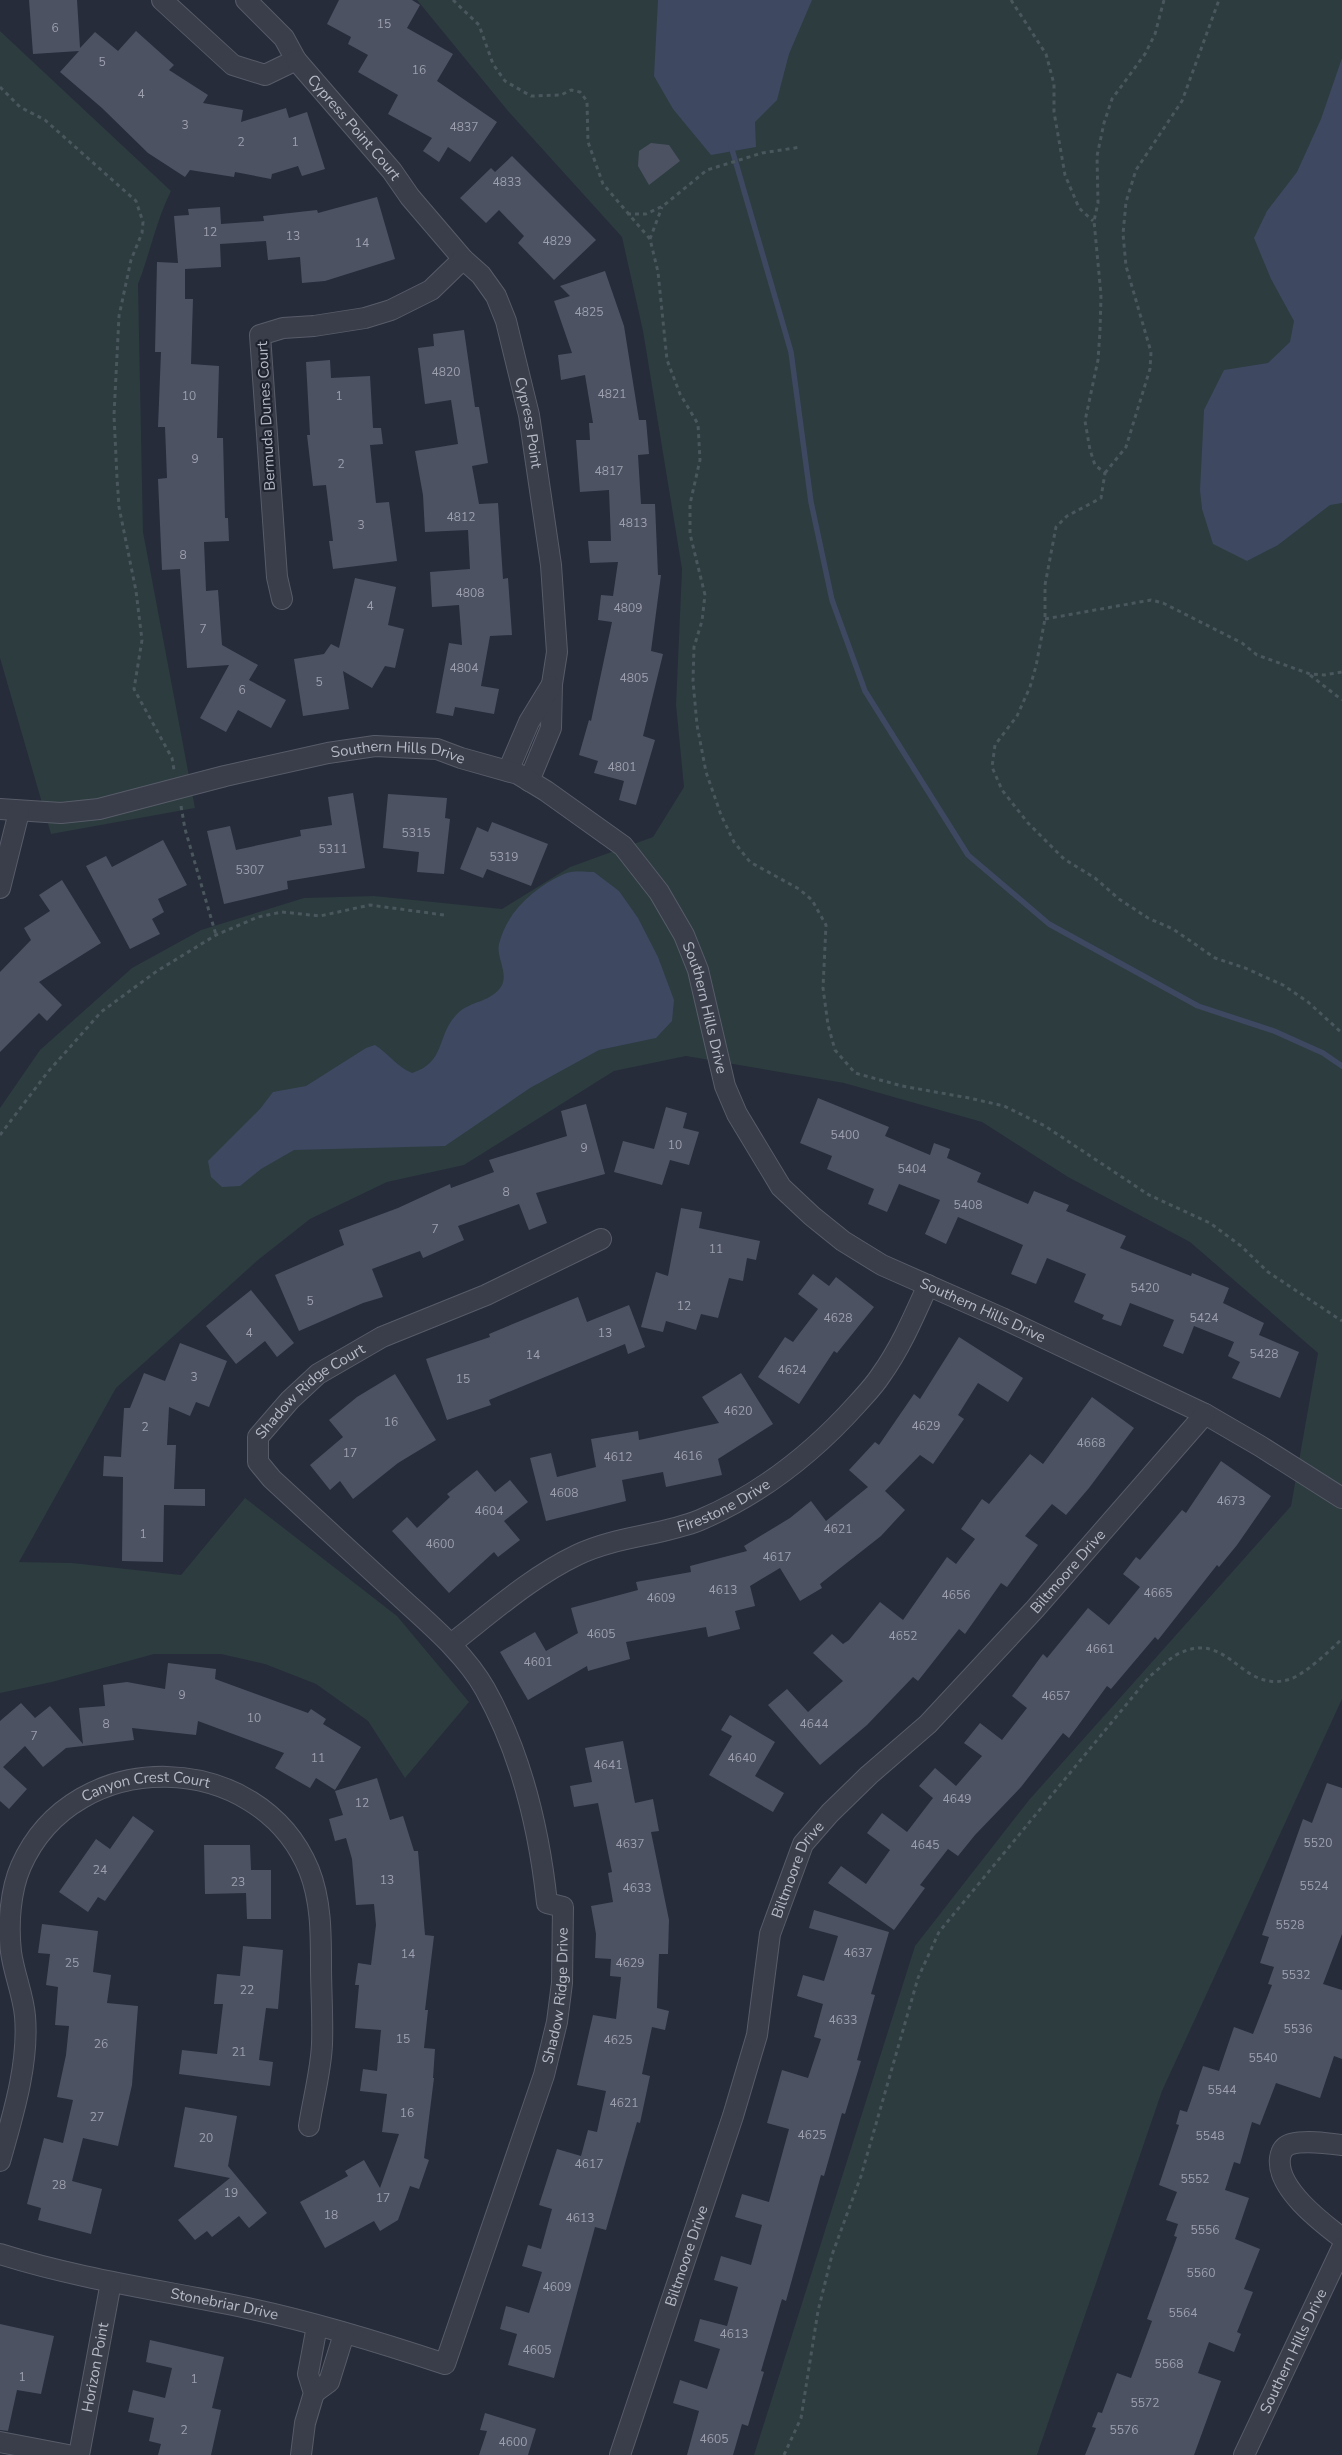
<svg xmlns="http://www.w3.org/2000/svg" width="1342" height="2455" font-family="'Nunito Sans',sans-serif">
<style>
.green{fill:#2c3c3f}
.water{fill:#3e4861}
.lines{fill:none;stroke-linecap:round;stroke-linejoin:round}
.stream{stroke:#3e4861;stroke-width:5.5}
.building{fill:#4d5263}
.minor-casing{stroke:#585c69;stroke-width:22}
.path{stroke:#4a575d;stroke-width:3;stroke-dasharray:4 4;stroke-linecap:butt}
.minor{stroke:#3a3e4b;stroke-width:20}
.labels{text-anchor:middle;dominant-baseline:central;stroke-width:4.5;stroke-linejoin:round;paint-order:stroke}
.number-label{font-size:12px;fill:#9c9fad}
.street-label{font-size:15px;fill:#b6b9c6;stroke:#1f2330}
</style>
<rect width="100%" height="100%" fill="#262c3a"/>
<path class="green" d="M417 0H1342V1699L1162 2091 1037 2455H754L915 1946 1029 1800 1291 1506 1318 1353 1190 1242 1068 1177 982 1122 844 1083 686 1056 614 1071 464 1165 387 1182 310 1219 258 1260 116 1388 19 1562 72 1563 181 1575 245 1498 397 1616 469 1702 405 1778 368 1721 316 1684 265 1664 221 1654H154L52 1682 0 1693V1108L40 1050 132 968 201 930 304 898 374 896 502 909 570 867 653 837 684 787 676 705 682 569 643 331 622 237 508 111Z
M0 31 171 191C156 221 150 254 138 284L143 532 195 808 51 834 0 658Z"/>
<path class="water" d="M658 0H812L789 54 777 100 755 122 756 147 711 155 673 109 654 76Z
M1342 58V503L1330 505 1278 545 1247 561 1213 544 1202 509 1200 490 1204 410 1224 370 1268 363 1290 342 1294 321 1271 279 1254 238 1267 211 1297 172 1321 119Z
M594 872 619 891 638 918 658 957 674 1000 672 1021 656 1038 599 1050 530 1088 445 1146 294 1150 261 1169 240 1186 222 1187 211 1177 208 1161 260 1109 273 1092 306 1086 366 1048 375 1045C389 1054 396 1066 412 1073 447 1062 436 1034 458 1013 470 1001 493 1002 502 985 508 972 496 957 499 944 507 911 535 887 564 874 572 870 586 872 594 872Z"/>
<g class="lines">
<path class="stream" d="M731 146 791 352 811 502 832 600 865 691 968 855 1049 924 1198 1006 1274 1031 1323 1053 1342 1066"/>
</g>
<path class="building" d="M29 0H77L80 48 95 32 118 51 136 31 174 65 169 70 208 95 203 103 243 110 241 122 286 108 289 118 307 112 325 169 302 176 298 166 272 174 271 179 235 172 234 177 190 170 185 177 148 153 102 108 60 72 79 51 33 54Z
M339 0H412L420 5 407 28 453 54 437 81 497 122 470 162 448 147 439 162 423 151 432 138 388 114 398 95 358 72 368 55 348 44 351 37 327 24Z
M651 143 669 145 680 161 649 185 638 166 639 151Z
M512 156 596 240 554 280 518 243 524 236 499 210 486 223 460 198 491 168 495 172Z
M377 197 395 259 325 281 302 283 300 257 268 260 266 241 220 244 221 267 185 269V299H193L191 364 219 366 217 438H223L225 518H228L229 541 204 542 206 591 218 590 222 645 258 665 249 680 286 700 271 728 238 710 226 732 200 718 229 665 187 668 180 569 162 570 158 479 167 478 165 427H158L161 352H155L157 262 178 263 174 216 189 215 188 209 220 207 221 224 264 221 263 216 317 210 318 213Z
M605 271 624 326 639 420H646L649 454 638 455 641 504H655L658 575H661L651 651 663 654 643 736 655 740 636 805 619 800 624 781 594 773 598 761 579 755 589 720 591 721 612 622 598 620 601 595 613 596 618 562 590 563 588 541H611L609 490 580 492 576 440H590L589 423H593L585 375 561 380 558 355 572 353 554 301 570 296 560 286Z
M464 330 475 407H479L488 463 472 466 479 504 498 503 503 579 508 578 512 635 490 636 481 686 499 689 494 714 455 707 453 716 436 713 449 643 462 645 459 605 432 607 430 572 470 569 468 530 425 532 423 495 415 451 458 444 451 400 425 404 418 348 434 346 433 334Z
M330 360 331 378 370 376 373 428H381L383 444 370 445 376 503 389 502 397 561 333 569 329 541H333L326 485 313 486 307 435H310L306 362Z
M355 578 396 587 388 625 404 629 395 668 385 666 372 688 343 671 349 709 303 716 294 659 324 654 331 644 339 648Z
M353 793 365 868 287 881 288 889 224 904 207 831 230 826 236 850 301 836 300 830 332 825 328 797Z
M388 794 447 798 445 818 450 819 444 874 417 872 419 852 383 848Z
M492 822 548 844 531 886 487 869 483 878 460 869 477 827 488 832Z
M163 840 187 885 158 899 164 912 152 919 160 934 130 949 86 866 106 856 112 867Z
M62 880 101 943 39 982 62 1005 47 1021 39 1013 0 1052V972L31 940 24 928 50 911 39 895Z
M818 1098 889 1127 885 1136 930 1155 934 1143 950 1149 947 1158 981 1173 977 1182 1028 1204 1034 1191 1069 1205 1066 1211 1126 1236 1120 1248 1191 1276 1192 1273 1229 1288 1223 1303 1264 1323 1259 1335 1299 1352 1280 1398 1232 1378 1240 1362 1228 1356 1234 1342 1194 1326 1183 1354 1163 1346 1174 1320 1130 1303 1121 1326 1102 1319 1104 1315 1074 1302 1086 1274 1047 1258 1036 1284 1011 1274 1023 1245 958 1217 946 1244 925 1234 940 1200 899 1184 887 1212 868 1204 874 1189 827 1169 832 1156 800 1143Z
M586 1104 605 1174 536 1193 547 1223 529 1230 519 1204 458 1226 464 1240 423 1258 420 1251 372 1269 383 1297 363 1303 299 1331 275 1275 344 1245 339 1230 398 1208 450 1184 451 1188 494 1172 489 1160 567 1136 561 1111Z
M666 1107 687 1113 683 1128 699 1132 689 1165 670 1160 662 1185 614 1172 623 1141 654 1149Z
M681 1208 702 1212 699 1228 760 1241 756 1260 747 1258 743 1281 729 1278 718 1318 701 1314 696 1330 666 1321 663 1332 641 1327 656 1272 668 1276Z
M813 1274 829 1286 836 1277 874 1307 837 1353 834 1351 799 1404 758 1377 785 1337 793 1342 818 1309 798 1294Z
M251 1290 294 1343 277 1357 265 1341 236 1364 206 1326Z
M578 1297 587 1322 629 1305 645 1347 628 1354 625 1344 489 1400 491 1405 447 1420 426 1359 490 1337 489 1334Z
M959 1337 1023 1378 1008 1402 978 1383 958 1415 964 1419 933 1464 920 1455 885 1491 905 1510 881 1536 820 1584 822 1588 800 1601 780 1568 750 1586 755 1606 735 1611 740 1629 708 1637 706 1627 626 1642 630 1659 588 1671 587 1666 528 1700 500 1652 535 1632 546 1651 578 1633 571 1608 638 1590 636 1582 691 1572 690 1566 747 1551 744 1546 790 1518 811 1501 826 1521 868 1487 849 1470 875 1442 879 1445 914 1394 920 1399Z
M180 1343 227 1361 209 1407 196 1402 190 1416 169 1407 167 1445H176L174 1489H205V1506L164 1505 163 1562 122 1561 123 1477 103 1476 104 1456 121 1457 124 1408H130L144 1373 165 1381Z
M741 1373 773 1424 718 1459 722 1475 666 1487 663 1472 622 1480 626 1501 546 1521 530 1458 551 1453 557 1477 596 1467 591 1439 638 1431 639 1440 719 1423 702 1397Z
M395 1374 436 1440 398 1463 353 1499 340 1481 330 1490 310 1465 343 1437 329 1420 357 1397Z
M1092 1397 1134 1428 1089 1488 1066 1515 1052 1504 1025 1536 1038 1545 1007 1587 1001 1583 965 1634 959 1629 918 1681 913 1677 867 1725 820 1765 768 1705 787 1689 808 1712 843 1681 813 1653 832 1634 843 1644 849 1640 880 1602 903 1620 947 1557 956 1564 975 1539 961 1529 982 1499 989 1504 1030 1454 1043 1464Z
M1221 1461 1271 1496 1237 1545 1219 1567 1217 1565 1158 1640 1155 1637 1111 1689 1107 1686 1069 1738 1063 1733 1021 1787 975 1835 958 1856 948 1849 920 1885 925 1888 894 1930 828 1883 841 1866 866 1884 890 1850 867 1833 882 1813 907 1832 933 1798 919 1786 935 1768 956 1786 982 1756 964 1743 980 1723 1002 1740 1027 1708 1012 1696 1043 1654 1047 1658 1088 1608 1109 1625 1140 1587 1123 1574 1136 1557 1140 1560 1182 1510 1186 1513Z
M477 1470 495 1492 510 1480 528 1502 504 1521 520 1540 498 1557 494 1552 449 1593 392 1531 407 1517 417 1528 450 1497 447 1494Z
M168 1663 216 1669 215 1679 308 1713 311 1709 326 1719 323 1724 361 1747 335 1790 316 1778 310 1788 275 1768 284 1753 198 1721 196 1735 132 1728 134 1740 66 1748 43 1767 25 1746 3 1767 27 1789 9 1809 0 1801V1721L21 1703 35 1718 50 1706 83 1744 79 1708 105 1706 103 1685 127 1682 165 1689Z
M730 1715 775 1742 755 1776 784 1793 773 1812 709 1775 732 1736 721 1730Z
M623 1741 635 1803 653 1799 659 1831 651 1832 669 1920 668 1954H659L657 2008 669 2011 665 2030 652 2027 642 2074 650 2076 640 2123 637 2122 606 2230 595 2227 554 2378 508 2365 517 2334 500 2329 506 2306 529 2313 542 2272 522 2266 528 2245 541 2249 552 2209 539 2205 557 2149 581 2156 588 2130 597 2132 606 2091 577 2085 593 2015 616 2019 621 1977 610 1976 611 1959 595 1958 596 1934 591 1906 613 1902 608 1873 612 1872 598 1803 574 1807 570 1786 592 1782 585 1748Z
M377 1778 390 1820 403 1816 414 1851H418L425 1935 434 1936 425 2010H428L424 2048 435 2049 433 2078H434L424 2158 429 2160 419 2189 410 2186 398 2220 380 2231 374 2221 325 2248 300 2202 348 2176 345 2171 364 2160 380 2188 399 2134 382 2132 387 2094 360 2091 363 2069 377 2071 381 2030 355 2028 359 1985H355L358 1963 371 1965 376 1925 374 1904 356 1905 352 1859 346 1838 335 1841 329 1819 343 1815 335 1791Z
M1327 1783 1342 1788V1934L1323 1984 1342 1990V2059L1334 2056 1320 2098 1276 2083 1260 2125 1252 2122 1240 2164 1234 2162 1225 2190 1249 2198 1235 2239 1260 2249 1244 2289 1253 2292 1237 2332 1241 2334 1234 2352 1209 2342 1198 2373 1221 2381 1194 2455H1085L1096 2428 1092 2427 1098 2412 1102 2413 1117 2373 1131 2378 1152 2321 1147 2319 1177 2237 1174 2236 1178 2224 1166 2220 1177 2192 1159 2185 1179 2125 1176 2124 1180 2110 1187 2112 1203 2066 1219 2071 1234 2027 1253 2034 1272 1985 1268 1984 1274 1967 1260 1963 1269 1937 1262 1935 1303 1819 1312 1823Z
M133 1816 154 1831 105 1901 98 1897 88 1912 59 1892 96 1839 110 1849Z
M204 1845H250L251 1870H271V1919H247L246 1893 205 1894Z
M814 1910 889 1932 871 1994 875 1995 857 2060 861 2061 845 2114 842 2113 824 2176 821 2175 786 2301 782 2299 761 2371 764 2372 748 2426 742 2424 733 2455H687L699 2411 673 2403 680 2380 707 2389 720 2349 694 2341 700 2319 727 2326 738 2287 714 2280 721 2256 751 2265 762 2225 735 2217 742 2194 769 2202 789 2129 767 2123 782 2070 808 2078 821 2039 814 2037 823 2004 797 1996 803 1975 824 1981 838 1936 809 1928Z
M42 1924 98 1931 93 1972 111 1975 107 2003 138 2006 132 2085 118 2146 83 2138 72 2181 102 2189 91 2234 38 2220 41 2208 27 2204 44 2138 63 2143 73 2100 57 2097 66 2055 69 2026 55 2025 58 1987 46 1985 50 1954 38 1953Z
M243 1946 283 1950 278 2009 266 2008 259 2060 273 2062 270 2086 179 2074 182 2050 217 2054 223 2004H214L217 1974 240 1976Z
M185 2107 237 2116 228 2166 267 2213 249 2228 239 2216 212 2237 207 2231 195 2240 178 2220 230 2178 174 2167Z
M0 2324 54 2336 41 2394 17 2390 8 2431 0 2430Z
M150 2340 224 2357 212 2408 221 2410 211 2455H158L161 2444 149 2441 154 2418 128 2412 133 2390 165 2398 172 2368 146 2362Z
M485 2413 536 2429 528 2455H479L487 2431 480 2430Z"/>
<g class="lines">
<defs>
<g id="minor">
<path d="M162 0 233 65 265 75 296 60 284 38 246 0"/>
<path id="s1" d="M296 60 392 171 410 197 463 259 481 275 496 296 506 321 529 415 551 565 557 652 552 684 551 728 529 781"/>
<path d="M282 599 277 577 260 335 283 328 314 326 365 318 391 310 431 290 463 259"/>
<path d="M508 771 529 722 551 686"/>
<path id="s2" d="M0 809 61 813 99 809 225 776 328 753 375 746 437 749 461 758 518 774 546 791 623 846 659 892 684 935 698 970 725 1086 737 1114 781 1187 812 1216 843 1241 882 1265 1002 1318 1205 1414 1260 1446 1342 1498"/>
<path d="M0 888 19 812"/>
<path id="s3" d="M451 1644C491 1613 531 1577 577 1555 616 1536 661 1536 700 1520 761 1494 813 1453 857 1404 865 1395 874 1386 881 1375 901 1347 914 1316 928 1285"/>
<path d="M1342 2145C1327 2143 1306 2140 1291 2144 1284 2146 1281 2151 1280 2158 1276 2188 1321 2222 1342 2238"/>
<path id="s4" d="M0 2161C13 2115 29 2064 25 2016 23 1994 14 1974 11 1952 8 1925 10 1891 21 1866 75 1744 259 1749 309 1870 321 1900 321 1933 321 1965 321 1991 323 2018 322 2044 321 2071 313 2099 309 2126"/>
<path id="s5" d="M0 2254C82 2280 168 2291 252 2309 317 2323 382 2343 445 2364L544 2075 557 2022 562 1983 563 1907 547 1903C539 1828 522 1755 485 1689 464 1652 428 1623 398 1595 356 1556 314 1518 272 1479L258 1462V1437L290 1400 318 1374 382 1337 486 1295 601 1239"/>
<path d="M314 2393 329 2382 344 2334"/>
<path d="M0 2442 68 2455"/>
<path id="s6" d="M79 2455 111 2282"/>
<path d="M301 2455 305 2423 314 2393 308 2374 317 2326"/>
<path id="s7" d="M620 2455 733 2116 757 2035 770 1934 803 1844 830 1813 869 1775 928 1724 1035 1609 1205 1414"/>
<path id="s8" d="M1244 2455 1342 2248"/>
</g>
</defs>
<use href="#minor" class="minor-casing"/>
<path class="path" d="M453 0 479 25 493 64 505 81 531 96 561 95 571 90 580 92 587 101 588 142 603 184 650 239 658 272 667 360 680 394 698 424 700 460 690 504V534L705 595 702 621 694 647 693 681 697 725 706 772 721 815 734 842 750 862 799 889 812 900 826 925 823 988 828 1025 835 1050 855 1073 902 1086 969 1098 1004 1106 1045 1126 1149 1195 1210 1223 1241 1246 1268 1272 1342 1321
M1011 0 1046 54 1054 84V112L1065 175 1079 208 1093 221
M1164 0 1155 34 1145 54 1112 99 1104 123 1097 156 1098 203 1094 221 1101 295 1100 331 1098 360 1085 421 1090 450 1095 465 1105 473 1101 498 1067 516 1056 527 1045 585V619L1036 666 1030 687 1017 716 995 745 992 767 1002 790 1028 823 1064 859 1095 878 1119 899 1148 918 1173 929 1215 958 1245 968 1283 985 1308 1002 1342 1033
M0 87 20 107 45 120 136 201 143 222 142 233 131 260 119 316 114 415 117 478 119 507 136 591 142 640 134 689 172 758 174 770
M627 214H646L663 206 707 170 762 153 801 147
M650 239 662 207
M1105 473 1126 447 1150 369 1151 352 1126 266 1123 234 1126 202 1136 170 1182 101 1219 0
M1045 619 1151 600 1163 603 1242 643 1257 655 1310 674 1324 675 1342 672
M1310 675 1342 700
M181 806 185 829 216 935
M0 1135 47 1073 101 1012 157 971 216 935 258 917 282 912 320 916 370 905 444 915
M784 2455 801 2418 818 2311 832 2255 861 2176 918 1978 939 1932 1149 1677C1158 1670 1166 1661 1176 1655 1228 1627 1239 1692 1287 1680 1304 1676 1329 1651 1342 1639"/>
<use href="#minor" class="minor"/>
</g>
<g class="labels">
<g class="number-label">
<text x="384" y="24">15</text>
<text x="55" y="28">6</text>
<text x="102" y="62">5</text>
<text x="419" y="70">16</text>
<text x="141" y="94">4</text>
<text x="185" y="125">3</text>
<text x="464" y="127">4837</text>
<text x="241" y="142">2</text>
<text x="295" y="142">1</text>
<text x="507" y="182">4833</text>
<text x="210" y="232">12</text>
<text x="293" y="236">13</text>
<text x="557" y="241">4829</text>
<text x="362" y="243">14</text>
<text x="589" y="312">4825</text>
<text x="446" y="372">4820</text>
<text x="612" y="394">4821</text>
<text x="189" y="396">10</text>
<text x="339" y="396">1</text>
<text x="195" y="459">9</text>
<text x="341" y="464">2</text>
<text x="609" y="471">4817</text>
<text x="461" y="517">4812</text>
<text x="633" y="523">4813</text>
<text x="361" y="525">3</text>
<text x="183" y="555">8</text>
<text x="470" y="593">4808</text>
<text x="370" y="606">4</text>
<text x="628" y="608">4809</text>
<text x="203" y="629">7</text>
<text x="464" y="668">4804</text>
<text x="634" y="678">4805</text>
<text x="319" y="682">5</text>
<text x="242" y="690">6</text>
<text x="622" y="767">4801</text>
<text x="416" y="833">5315</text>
<text x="333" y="849">5311</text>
<text x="504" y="857">5319</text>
<text x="250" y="870">5307</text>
<text x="845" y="1135">5400</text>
<text x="675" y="1145">10</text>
<text x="584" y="1148">9</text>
<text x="912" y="1169">5404</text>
<text x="506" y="1192">8</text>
<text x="968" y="1205">5408</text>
<text x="435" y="1229">7</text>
<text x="716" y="1249">11</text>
<text x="1145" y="1288">5420</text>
<text x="310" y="1301">5</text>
<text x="684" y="1306">12</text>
<text x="838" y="1318">4628</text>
<text x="1204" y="1318">5424</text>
<text x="249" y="1333">4</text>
<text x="605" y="1333">13</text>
<text x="1264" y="1354">5428</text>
<text x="533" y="1355">14</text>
<text x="792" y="1370">4624</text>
<text x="194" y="1377">3</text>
<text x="463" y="1379">15</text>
<text x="738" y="1411">4620</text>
<text x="391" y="1422">16</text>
<text x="926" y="1426">4629</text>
<text x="145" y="1427">2</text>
<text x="1091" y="1443">4668</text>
<text x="350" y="1453">17</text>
<text x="688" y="1456">4616</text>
<text x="618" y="1457">4612</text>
<text x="564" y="1493">4608</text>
<text x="1231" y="1501">4673</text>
<text x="489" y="1511">4604</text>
<text x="838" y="1529">4621</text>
<text x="143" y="1534">1</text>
<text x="440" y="1544">4600</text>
<text x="777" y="1557">4617</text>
<text x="723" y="1590">4613</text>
<text x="1158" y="1593">4665</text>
<text x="956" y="1595">4656</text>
<text x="661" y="1598">4609</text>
<text x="601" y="1634">4605</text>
<text x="903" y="1636">4652</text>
<text x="1100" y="1649">4661</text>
<text x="538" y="1662">4601</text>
<text x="182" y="1695">9</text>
<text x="1056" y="1696">4657</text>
<text x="254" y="1718">10</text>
<text x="106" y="1724">8</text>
<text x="814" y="1724">4644</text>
<text x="34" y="1736">7</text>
<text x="318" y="1758">11</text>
<text x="742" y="1758">4640</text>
<text x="608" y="1765">4641</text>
<text x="957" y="1799">4649</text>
<text x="362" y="1803">12</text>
<text x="1318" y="1843">5520</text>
<text x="630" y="1844">4637</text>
<text x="925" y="1845">4645</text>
<text x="100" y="1870">24</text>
<text x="387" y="1880">13</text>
<text x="238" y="1882">23</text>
<text x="1314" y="1886">5524</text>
<text x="637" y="1888">4633</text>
<text x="1290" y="1925">5528</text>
<text x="858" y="1953">4637</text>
<text x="408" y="1954">14</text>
<text x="72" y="1963">25</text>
<text x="630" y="1963">4629</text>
<text x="1296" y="1975">5532</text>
<text x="247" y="1990">22</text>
<text x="843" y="2020">4633</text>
<text x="1298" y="2029">5536</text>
<text x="403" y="2039">15</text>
<text x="618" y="2040">4625</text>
<text x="101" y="2044">26</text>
<text x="239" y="2052">21</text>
<text x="1263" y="2058">5540</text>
<text x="1222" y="2090">5544</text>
<text x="624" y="2103">4621</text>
<text x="407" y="2113">16</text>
<text x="97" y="2117">27</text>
<text x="812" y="2135">4625</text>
<text x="1210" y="2136">5548</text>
<text x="206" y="2138">20</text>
<text x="589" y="2164">4617</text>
<text x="1195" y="2179">5552</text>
<text x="59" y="2185">28</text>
<text x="231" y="2193">19</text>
<text x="383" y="2198">17</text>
<text x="331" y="2215">18</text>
<text x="580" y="2218">4613</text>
<text x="1205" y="2230">5556</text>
<text x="1201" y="2273">5560</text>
<text x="557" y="2287">4609</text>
<text x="1183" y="2313">5564</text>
<text x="734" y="2334">4613</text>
<text x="537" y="2350">4605</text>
<text x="1169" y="2364">5568</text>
<text x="22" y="2377">1</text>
<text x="194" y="2379">1</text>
<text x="1145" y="2403">5572</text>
<text x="184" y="2430">2</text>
<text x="1124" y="2430">5576</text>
<text x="714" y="2439">4605</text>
<text x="513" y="2442">4600</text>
</g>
<g class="street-label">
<text stroke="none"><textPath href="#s1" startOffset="89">Cypress Point Court</textPath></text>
<text transform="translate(266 416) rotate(-93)">Bermuda Dunes Court</text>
<text stroke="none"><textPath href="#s1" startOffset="441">Cypress Point</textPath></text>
<text stroke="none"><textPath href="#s2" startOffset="406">Southern Hills Drive</textPath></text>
<text stroke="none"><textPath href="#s2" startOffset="841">Southern Hills Drive</textPath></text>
<text stroke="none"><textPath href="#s2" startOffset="1276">Southern Hills Drive</textPath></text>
<text stroke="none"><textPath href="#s5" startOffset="1592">Shadow Ridge Court</textPath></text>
<text stroke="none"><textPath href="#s3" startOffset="310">Firestone Drive</textPath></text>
<text stroke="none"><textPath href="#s7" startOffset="1020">Biltmoore Drive</textPath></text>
<text stroke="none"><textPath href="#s4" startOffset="460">Canyon Crest Court</textPath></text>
<text stroke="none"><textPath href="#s7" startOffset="614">Biltmoore Drive</textPath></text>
<text stroke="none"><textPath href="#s5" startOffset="845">Shadow Ridge Drive</textPath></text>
<text stroke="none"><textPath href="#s7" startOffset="210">Biltmoore Drive</textPath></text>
<text stroke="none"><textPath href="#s5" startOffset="230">Stonebriar Drive</textPath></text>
<text stroke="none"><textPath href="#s8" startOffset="115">Southern Hills Drive</textPath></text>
<text stroke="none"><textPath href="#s6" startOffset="89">Horizon Point</textPath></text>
</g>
</g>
</svg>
